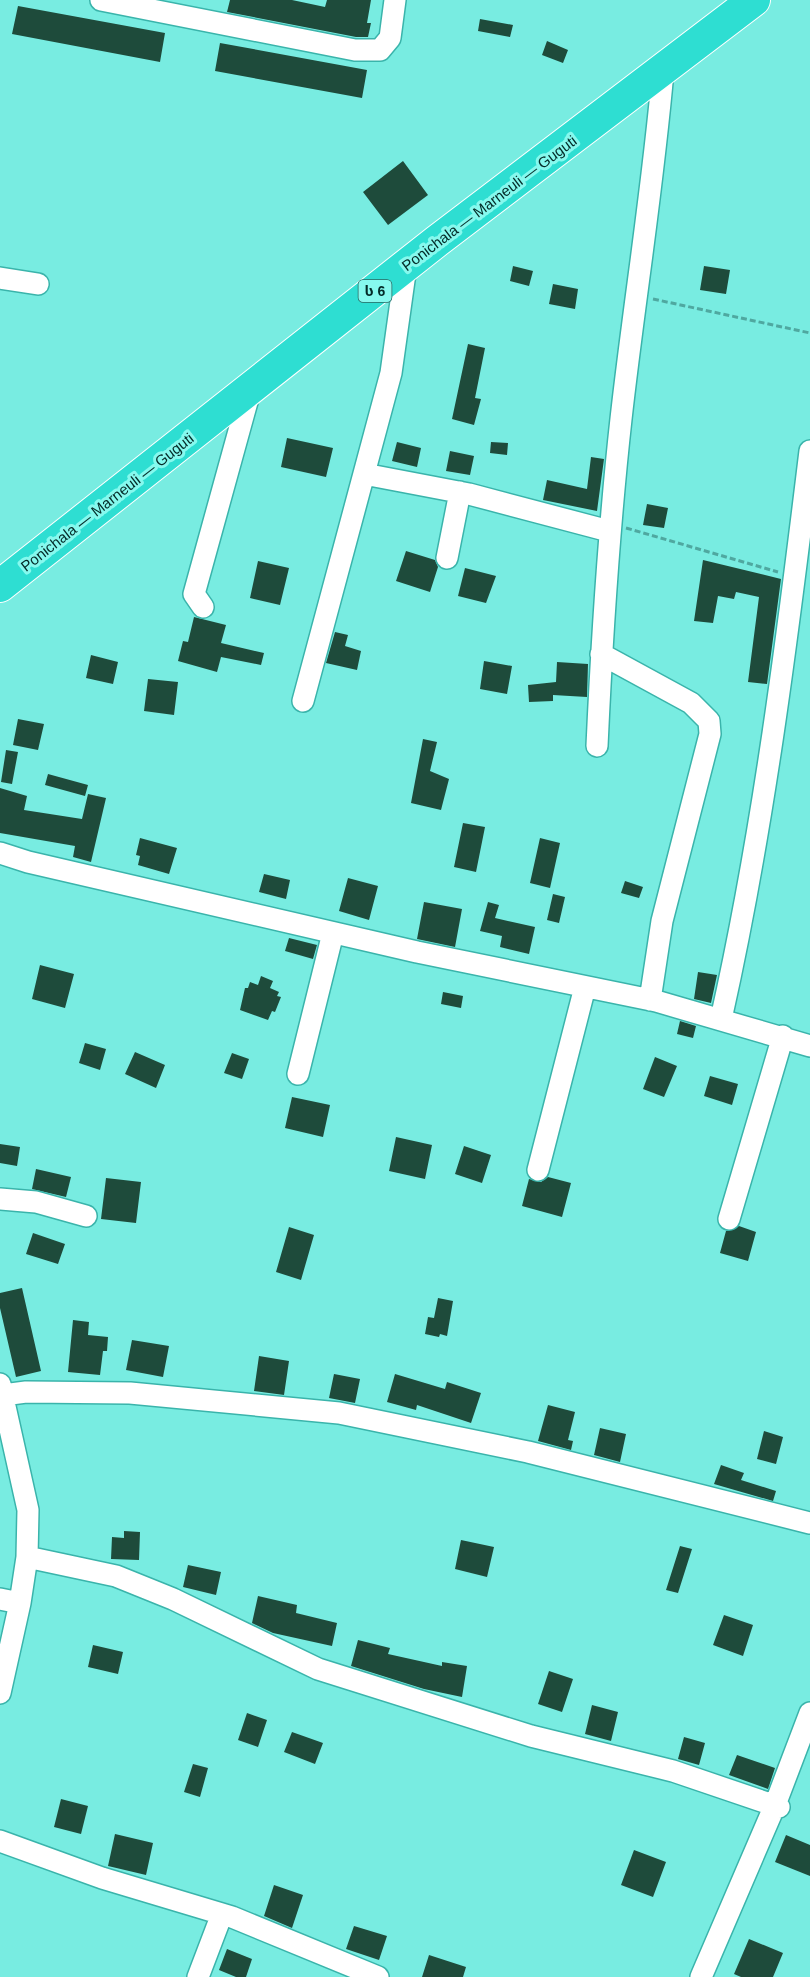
<svg xmlns="http://www.w3.org/2000/svg" width="810" height="1977" font-family="Arial,'Noto Sans Georgian',sans-serif">
<style>
.building{fill:#1e4b3b}
.lines{fill:none;stroke-linecap:round;stroke-linejoin:round}
.minor-casing{stroke:#3ab4ab;stroke-width:24}
.highway-casing{stroke:#fff;stroke-width:34}
.path{stroke:#4fa8a0;stroke-width:3;stroke-dasharray:6 3;stroke-linecap:butt}
.minor{stroke:#fff;stroke-width:21}
.highway{stroke:#2eded2;stroke-width:32}
.labels{text-anchor:middle;dominant-baseline:central;stroke-width:6;stroke-linejoin:round;paint-order:stroke}
.shield{fill:#86f9ee;stroke:#2a6863;stroke-width:1.5}
.shield-label{font-size:14px;font-weight:bold;fill:#032a27}
.street-label{font-size:15px;fill:#032a27;stroke:#86f9ee}
</style>
<rect width="100%" height="100%" fill="#78ece1"/>
<path class="building" d="M230 0H292L325 7 327 0H371L367 23H371L368 37H356L227 12Z
M18 6 165 33 160 62 12 34Z
M480 19 513 25 510 37 478 31Z
M547 41 568 50 563 63 542 55Z
M220 43 367 70 362 98 215 71Z
M403 161 428 195 388 225 363 192Z
M513 266 533 271 529 286 510 281Z
M704 266 730 270 726 294 700 290Z
M553 284 578 289 575 309 549 304Z
M468 344 485 348 475 398 481 399 474 425 452 419Z
M287 438 333 448 326 477 281 467Z
M397 442 421 448 417 467 392 461Z
M491 442 508 443 507 455 490 453Z
M450 451 474 456 470 475 446 471Z
M591 457 604 459 597 511 543 500 547 480 587 489Z
M647 504 668 508 664 528 643 525Z
M406 551 435 560 438 567 430 592 396 581Z
M703 560 781 579 767 684 748 682 759 597 736 592 734 599 718 596 713 623 694 621Z
M258 561 289 568 280 605 250 598Z
M465 568 496 576 486 603 458 596Z
M194 617 226 625 221 643 264 653 261 665 221 657 217 672 178 661 183 641 188 642Z
M335 632 348 635 345 646 361 651 357 670 326 663Z
M91 655 118 662 113 684 86 678Z
M484 661 512 666 507 694 480 689Z
M557 662 588 664 587 697 553 695V701L529 702 528 685 556 682Z
M148 679 178 682 174 715 144 711Z
M18 719 44 724 38 750 13 745Z
M423 739 437 742 430 771 449 779 441 810 411 803Z
M6 750 18 752 12 784 1 782Z
M48 774 88 785 85 796 45 785Z
M0 788 27 796 24 810 82 819 88 794 106 798 91 862 73 857 75 846 0 833Z
M463 823 485 827 476 872 454 867Z
M140 838 177 848 169 874 138 865 140 856 136 855Z
M540 838 560 843 550 888 530 883Z
M264 874 290 880 286 899 259 892Z
M348 878 378 886 369 920 339 911Z
M625 881 643 887 639 898 621 893Z
M553 894 565 897 559 923 547 920Z
M424 902 462 909 455 947 417 939Z
M488 902 499 905 495 918 535 927 529 954 500 947 502 936 480 931Z
M289 938 317 945 313 959 285 951Z
M40 965 74 974 65 1008 32 999Z
M698 972 717 975 711 1003 694 999Z
M261 976 273 981 270 988 279 992 277 996 281 997 275 1012 272 1011 268 1020 240 1010 245 988H248L250 982 258 985Z
M443 992 463 996 461 1008 441 1004Z
M680 1021 696 1026 693 1038 677 1034Z
M85 1043 106 1049 100 1070 79 1063Z
M135 1052 165 1065 156 1088 125 1074Z
M232 1053 249 1059 242 1079 224 1073Z
M655 1057 677 1066 664 1097 643 1089Z
M710 1076 738 1084 732 1105 704 1096Z
M292 1097 330 1105 323 1137 285 1128Z
M396 1137 432 1145 425 1179 389 1171Z
M0 1144 20 1147 17 1166 0 1163Z
M464 1146 491 1155 482 1183 455 1174Z
M36 1169 71 1177 66 1197 32 1189Z
M548 1177 571 1183 562 1217 522 1206 529 1179 541 1182Z
M106 1178 141 1182 136 1223 101 1219Z
M739 1226 756 1232 748 1261 720 1253 726 1231Z
M289 1227 314 1235 301 1280 276 1272Z
M33 1233 65 1244 58 1264 26 1254Z
M22 1288 41 1371 16 1377 0 1308V1293Z
M438 1298 453 1301 447 1336 440 1334 439 1337 425 1334 428 1317 434 1318Z
M73 1320 89 1322 88 1335 108 1337 107 1351H103L100 1375 68 1372Z
M132 1340 169 1346 163 1377 126 1370Z
M259 1356 289 1361 284 1395 254 1391Z
M334 1374 360 1379 355 1403 329 1398Z
M395 1374 445 1389 447 1382 481 1393 471 1423 417 1405 416 1410 387 1402Z
M548 1405 575 1412 568 1440 573 1441 571 1450 538 1441Z
M600 1428 626 1434 620 1462 594 1455Z
M764 1431 783 1437 776 1464 757 1459Z
M721 1465 744 1473 741 1480 776 1491 773 1501 714 1484Z
M124 1531 140 1532 139 1560 111 1559 112 1537 124 1538Z
M461 1540 494 1547 487 1577 455 1569Z
M680 1546 692 1549 678 1593 666 1590Z
M188 1565 221 1572 216 1595 183 1587Z
M258 1596 297 1605 296 1613 337 1623 332 1646 273 1633 252 1623Z
M724 1615 753 1625 743 1656 713 1645Z
M358 1640 390 1648 388 1654 442 1666V1662L467 1666 462 1697 424 1689 351 1666Z
M93 1645 123 1652 118 1674 88 1667Z
M549 1671 573 1679 562 1712 538 1704Z
M592 1705 618 1712 611 1741 585 1734Z
M247 1713 267 1720 258 1747 238 1740Z
M292 1732 323 1743 315 1764 284 1752Z
M684 1737 705 1743 699 1765 678 1759Z
M737 1755 775 1768 768 1789 729 1775Z
M193 1764 208 1768 200 1797 184 1792Z
M61 1799 88 1806 81 1834 54 1827Z
M115 1834 153 1843 146 1875 108 1866Z
M786 1835 810 1845V1876L775 1862Z
M634 1850 666 1862 653 1897 621 1885Z
M274 1885 303 1895 292 1928 264 1916Z
M354 1926 387 1936 379 1960 346 1949Z
M749 1939 783 1953 773 1977H741L734 1974Z
M227 1949 252 1959 246 1977H236L219 1970Z
M429 1955 466 1967 463 1977H422Z"/>
<g class="lines">
<defs>
<path id="minor" d="M101 0 355 50H380L390 38 395 0
M0 278 38 284
M364 474 469 494 609 531
M447 558 460 492
M203 607 194 594 250 391
M601 654 691 703 709 721 710 734 662 921 650 1000
M303 701 391 373 406 266
M597 746C602 636 609 528 621 419 634 303 653 188 663 71
M0 853 28 862 417 952 656 1001 810 1046
M721 1019C763 832 787 641 810 451
M298 1074 333 933
M538 1170 585 987
M0 1199 36 1202 86 1216
M729 1219 783 1036
M3 1395 26 1392 130 1393 339 1413 528 1452 810 1523
M27 1557 116 1576 173 1599 318 1669 531 1736 673 1771 779 1807
M0 1599 20 1603
M0 1693 20 1603 27 1557 28 1510 0 1384
M0 1841 102 1878 232 1917 378 1977
M198 1977 222 1914
M701 1977 775 1805 810 1713"/>
<path id="highway" d="M0 586 437 241 754 0"/>
</defs>
<use href="#minor" class="minor-casing"/>
<use href="#highway" class="highway-casing"/>
<path class="path" d="M653 299 810 333
M626 528 778 572"/>
<use href="#minor" class="minor"/>
<use href="#highway" class="highway"/>
</g>
<g class="labels">
<rect class="shield" x="358.5" y="280" width="33" height="22" rx="4.5"/>
<g class="shield-label">
<text x="375" y="291">ს 6</text>
</g>
<g class="street-label">
<text transform="translate(489 203) rotate(-37)">Ponichala — Marneuli — Guguti</text>
<text transform="translate(107 502) rotate(-38)">Ponichala — Marneuli — Guguti</text>
</g>
</g>
</svg>
